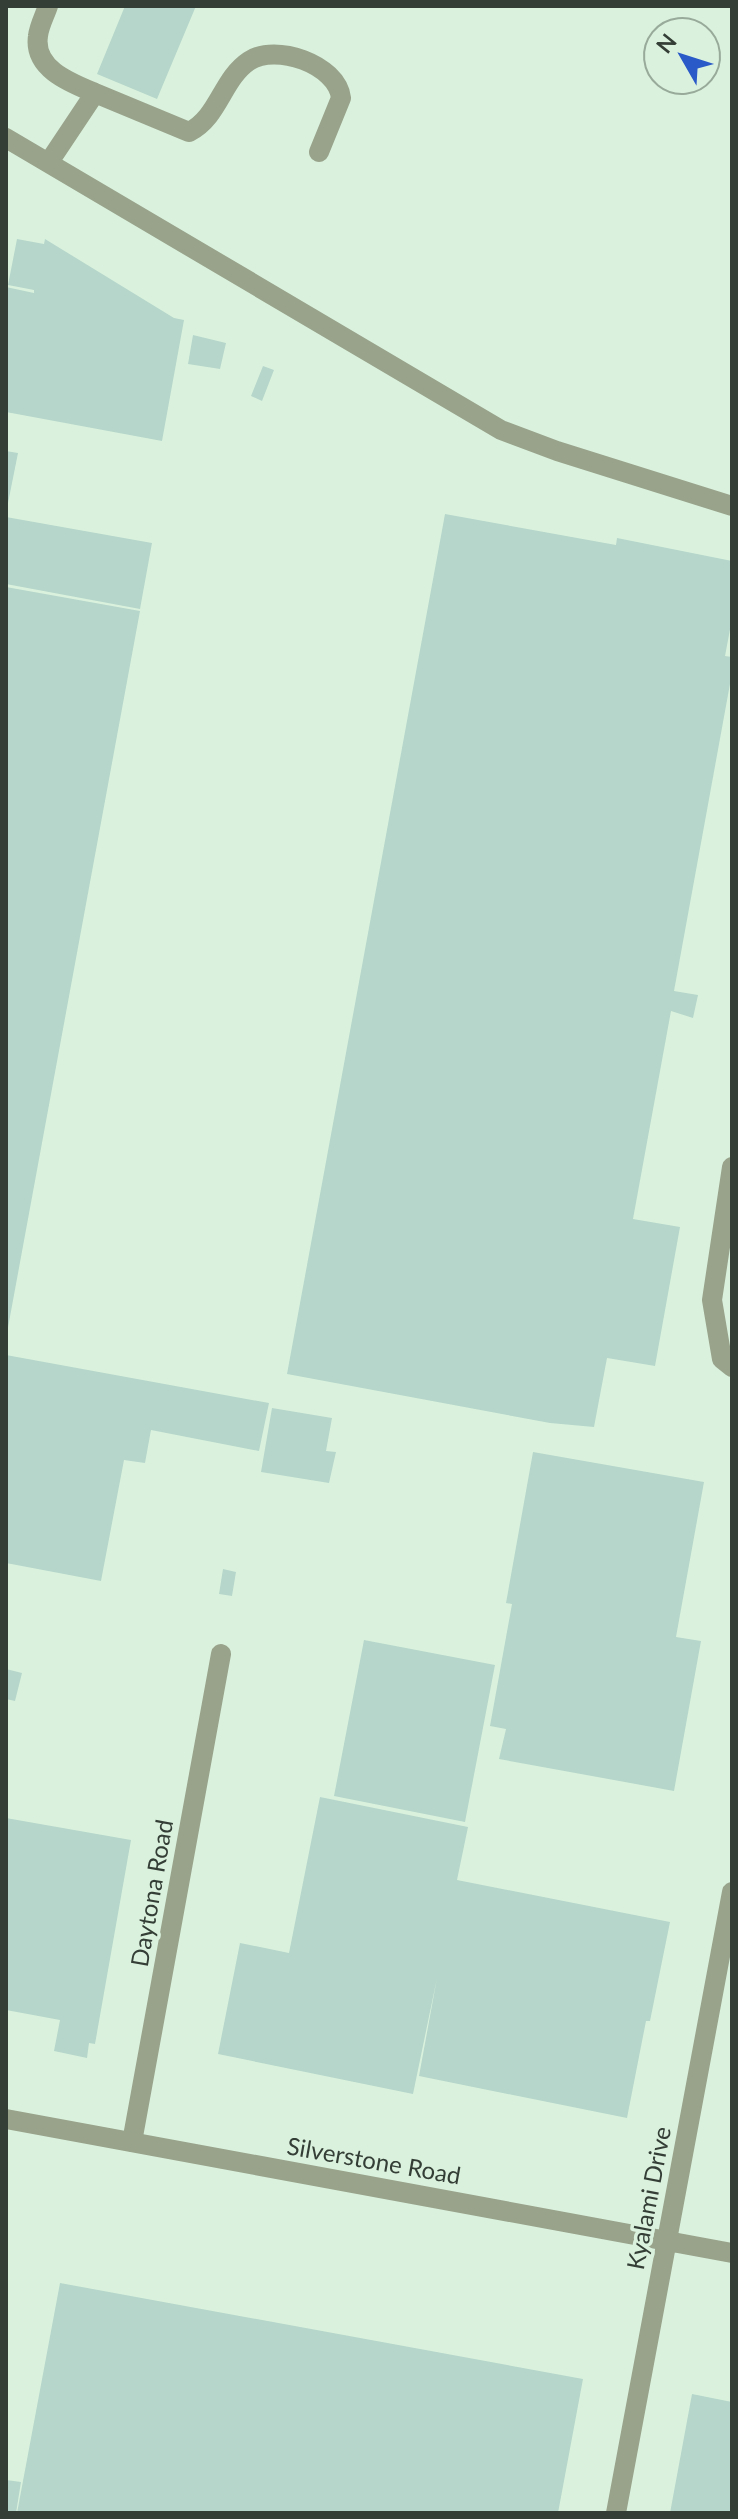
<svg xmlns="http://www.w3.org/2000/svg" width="738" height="2519" font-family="Lato,sans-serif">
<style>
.building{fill:#b6d6cb}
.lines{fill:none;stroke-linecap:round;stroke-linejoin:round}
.service{stroke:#99a38c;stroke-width:20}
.minor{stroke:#99a38c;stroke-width:20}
.labels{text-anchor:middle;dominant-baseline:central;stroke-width:7;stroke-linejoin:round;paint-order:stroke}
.street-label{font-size:24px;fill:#343e36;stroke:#daf2dd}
</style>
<rect width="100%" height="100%" fill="#daf2dd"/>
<path class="building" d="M125 6H196L157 99 97 74Z
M17 239 44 244 45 239 174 318 184 320 162 441 6 412V287L34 293V290L8 285Z
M193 335 226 343 220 369 188 364Z
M263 366 274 370 262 401 251 396Z
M6 451 18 453 7 508H6Z
M445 514 616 545 617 538 732 561V619L725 656 732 657V673L674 991 698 995 693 1018 671 1011 633 1219 680 1227 655 1366 607 1358 594 1427 550 1423 287 1374Z
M6 517 152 543 140 609 6 584Z
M6 587 140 611 7 1333H6Z
M6 1355 269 1403 259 1451 151 1430 145 1463 124 1460 101 1581 6 1563Z
M272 1408 332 1418 326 1451 336 1452 329 1483 261 1472Z
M533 1452 704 1482 676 1637 701 1641 674 1791 499 1759 506 1729 490 1726 512 1604 506 1603Z
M223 1569 236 1572 232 1596 219 1594Z
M364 1640 495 1665 465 1822 334 1796Z
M6 1669 22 1673 15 1701 6 1699Z
M320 1797 468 1827 457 1880 670 1922 650 2021H646L627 2118 419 2076 437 1978 413 2094 218 2054 240 1943 289 1953Z
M6 1818 131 1840 95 2044 89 2043 87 2058 54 2051 60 2020 6 2010Z
M60 2283 583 2379 558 2513H17Z
M692 2394 732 2402V2513H670Z
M6 2480 21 2482 16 2513H6Z"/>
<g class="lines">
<path class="service" d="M48 6C45 15 39 26 38 36 33 69 71 83 95 93
M6 138 501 430 557 451 732 506
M49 162 95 93 189 132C219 117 222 79 249 61 275 43 337 64 341 98L319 152
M732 1167 712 1300 722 1359 732 1367
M132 2142 221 1654
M667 2240 732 1892"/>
<path class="minor" d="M6 2119 732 2253
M616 2513 667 2240"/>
</g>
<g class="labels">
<g class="street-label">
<text transform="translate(151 1893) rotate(-80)">Daytona Road</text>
<text transform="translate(374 2160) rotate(10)">Silverstone Road</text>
<text transform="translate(648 2198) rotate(-79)">Kyalami Drive</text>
</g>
</g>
<rect width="738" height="2519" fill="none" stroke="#343e36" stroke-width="16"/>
<g transform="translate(682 56) rotate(309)"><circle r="38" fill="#daf2dd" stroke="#98aa9a" stroke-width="2"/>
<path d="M0-6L14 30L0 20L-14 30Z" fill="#2a59c8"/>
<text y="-12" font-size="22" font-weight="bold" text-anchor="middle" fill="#343e36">N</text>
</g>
</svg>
